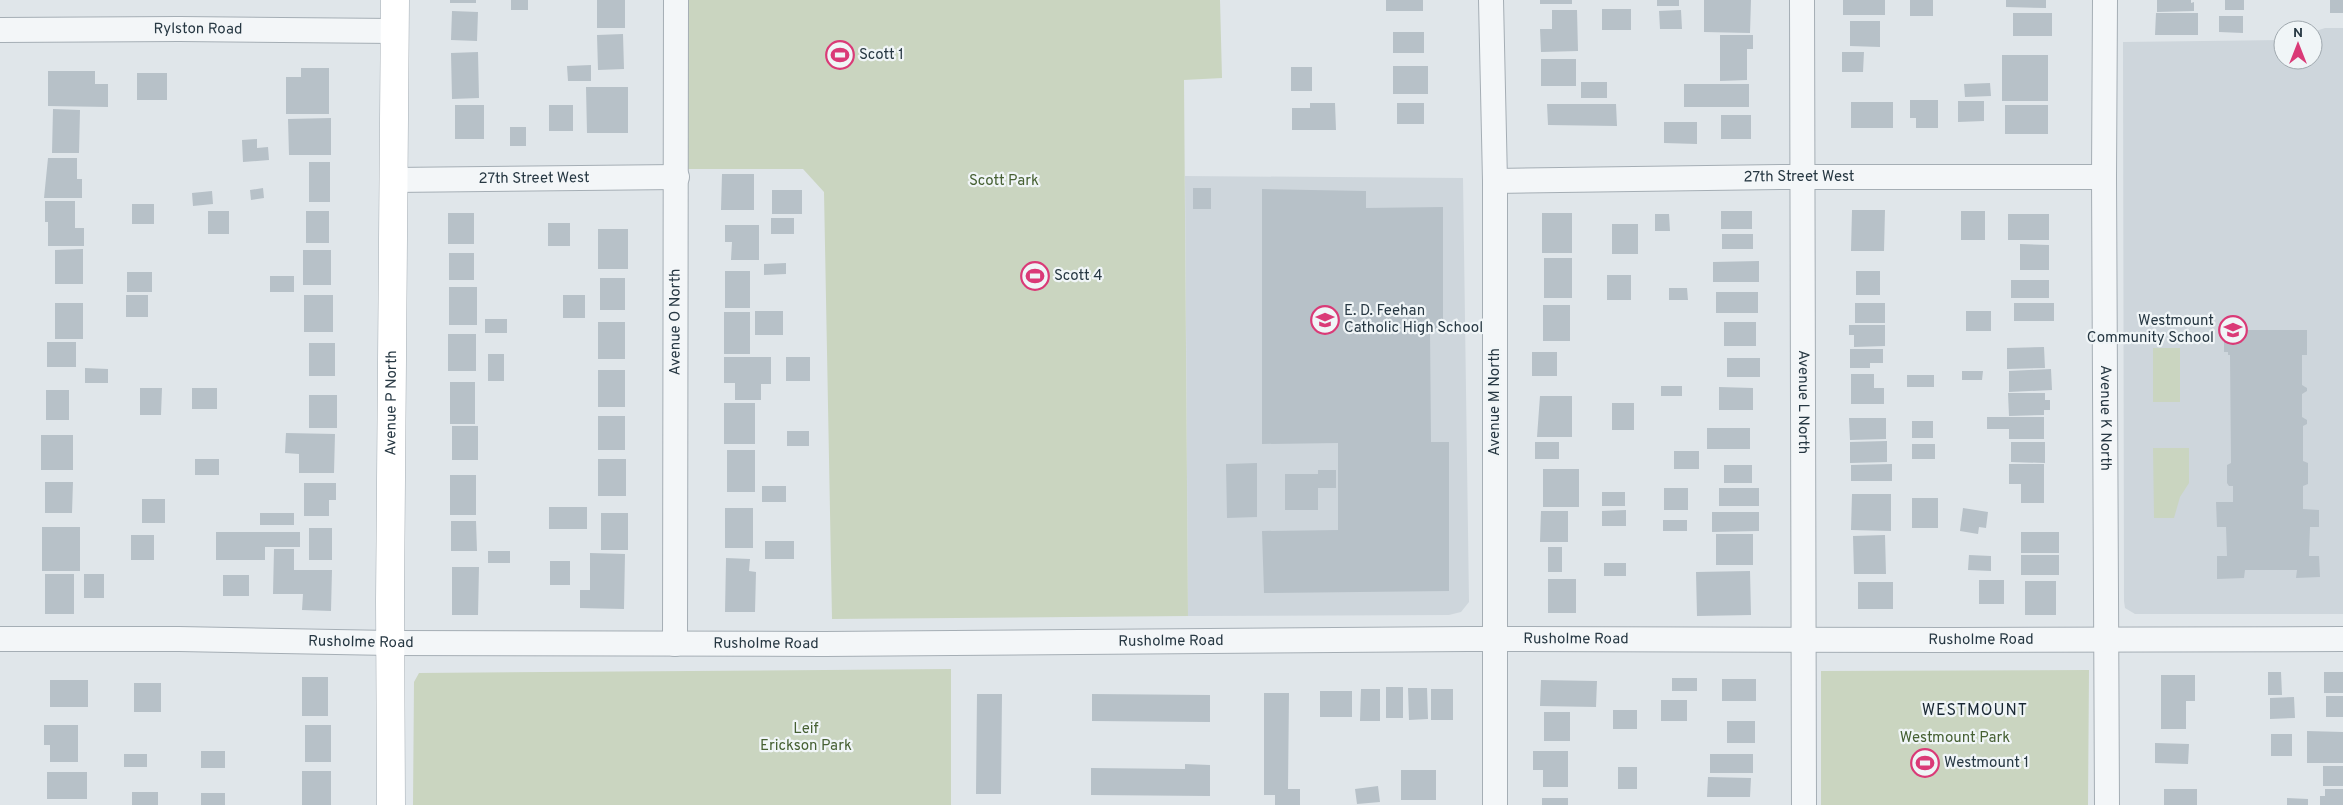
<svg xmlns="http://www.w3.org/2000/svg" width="2343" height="805" font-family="Overpass,sans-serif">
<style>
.built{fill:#ced6dc}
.green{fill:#cad5c0}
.building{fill:#b7c1c8}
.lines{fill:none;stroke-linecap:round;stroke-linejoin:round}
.minor-casing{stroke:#a5aeb5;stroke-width:26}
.secondary-casing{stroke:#a5aeb5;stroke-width:29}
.minor{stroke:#f3f6f8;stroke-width:24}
.secondary{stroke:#fff;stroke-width:28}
.labels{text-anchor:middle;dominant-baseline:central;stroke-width:4.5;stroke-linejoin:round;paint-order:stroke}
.street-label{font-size:15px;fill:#273843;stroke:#f0f5f7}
.poi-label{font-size:15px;fill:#273843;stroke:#f0f5f7;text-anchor:start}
.park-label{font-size:15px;fill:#466033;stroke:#f0f5f7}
.neighbourhood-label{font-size:16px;letter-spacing:1px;fill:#192834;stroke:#f0f5f7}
</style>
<rect width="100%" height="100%" fill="#e0e6ea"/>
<path class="built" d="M2325 28H2343V614H2135L2125 608 2124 601 2123 42 2283 40V60H2313V32Z
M1185 176 1463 178 1469 602 1461 612 1449 615 1188 616Z"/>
<path class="green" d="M684 0H1220L1222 78 1184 80 1188 616 832 619 824 192 803 169H685Z
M2153 348H2180V402H2153Z
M2153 448H2189V483L2180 497 2174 518H2154Z
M951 669V805H413L414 682 419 673Z
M2089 670 2088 805H1821V671Z"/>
<path class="building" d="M450 0H476V3H450Z
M511 0H528V10H511Z
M597 0H625V28H597Z
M1386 0H1423V11H1386Z
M1540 0H1572V4H1540Z
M1657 0H1679V6H1657Z
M1704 0H1751L1750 33 1704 32Z
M1843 0H1885V15H1843Z
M1910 0H1933V16H1910Z
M2006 0H2046V8L2006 7Z
M2157 0H2191V3L2194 2V11L2157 12Z
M2225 0H2244V10H2225Z
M2330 0H2343V13H2330Z
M1602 9H1631V30H1602Z
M1552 10H1577L1578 51 1541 52 1540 29H1552Z
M1681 10 1682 29H1660L1659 11Z
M452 11 478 12 477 41 451 40Z
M2013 13H2052V36H2013Z
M2156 13H2198V35H2155Z
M2219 16H2243V33L2219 32Z
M1850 21H1880V47L1850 46Z
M1393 32H1424V53H1393Z
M623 34 624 69 598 70 597 35Z
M1720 35H1753V49H1747V80L1720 81Z
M478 52 479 98 452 99 451 53Z
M1842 52H1864L1863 72H1842Z
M2002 55H2048V101H2002Z
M1541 59H1576V86H1541Z
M591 65V81H568L567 66Z
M1393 66H1428V94H1393Z
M1291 67H1312V91H1291Z
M301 68H329V114H286V77H301Z
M48 71H95V84H108V107L48 106Z
M137 73H167V100H137Z
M1581 82H1607V98H1581Z
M1990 83 1991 96 1965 97 1964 84Z
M1684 84H1749V107H1684Z
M586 87H628V133H587Z
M1910 100H1938V128H1916V118H1910Z
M1958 101H1984V121L1958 122Z
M1851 102H1893V128H1851Z
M1310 103H1335L1336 130H1292V108H1310Z
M1397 103H1424V124H1397Z
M1547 104H1616L1617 126 1548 125Z
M455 105H484V139H455Z
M549 105H573V131H549Z
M2005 105H2048V134H2005Z
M53 109 80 110 79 153H52Z
M1721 115H1751V139H1721Z
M331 118V155H289L288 119Z
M1664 122H1697V144L1664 143Z
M510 127H526V146H510Z
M257 139V148L268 147 269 160 243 162 242 140Z
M48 158H77V179H82V198H44Z
M309 162H330V202H309Z
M722 174H754V210H721Z
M263 188 264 198 251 200 250 190Z
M1193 188H1211V209H1193Z
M1262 189 1366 191V208L1443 207V329H1430L1431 442H1449V591L1264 593 1262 531 1338 530V443L1262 444Z
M772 190H802V214H772Z
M212 191 213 204 193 206 192 193Z
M45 201H75V228H84V246H48V222H45Z
M132 204H154V224H132Z
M1852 210H1885L1884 251H1851Z
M208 211H229V234H208Z
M306 211H329V243H306Z
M1721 211H1752V229H1721Z
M1961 211H1985V240H1961Z
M448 213H474V244H448Z
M1542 213H1572V253H1542Z
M1655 214H1669L1670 231H1655Z
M2008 214H2049V240H2008Z
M771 218H794V234H771Z
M548 223H570V246H548Z
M1612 224H1638V254H1612Z
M725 225H759V260H731L732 242H725Z
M598 229H628V269H598Z
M1722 234H1753V249H1722Z
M2020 244 2049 245V270H2020Z
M83 249V284H55V250Z
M303 250H331V285H303Z
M449 253H474V280H449Z
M1544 258H1572V298H1544Z
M1759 261V282H1713V262Z
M786 263V274L764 275V264Z
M725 271H750V308H725Z
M1856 271H1880V295H1856Z
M127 272H152V292H127Z
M1607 275H1631V300H1607Z
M270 276H294V292H270Z
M600 278H625V310H600Z
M2011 280H2049V298H2011Z
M449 287H477V325H449Z
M1669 288H1687L1688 300H1669Z
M1716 292H1758V313H1716Z
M126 295H148V317H126Z
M304 295H333V332H304Z
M563 295H585V318H563Z
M55 303H83V339H55Z
M1855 303H1885V323H1855Z
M2014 303H2054V321H2014Z
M1543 305H1570V341H1543Z
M755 311H783V335H755Z
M1966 311H1991V331H1966Z
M724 312H750V354H724Z
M485 319H507V333H485Z
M598 322H625V359H598Z
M1724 322H1756V346H1724Z
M1849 325H1885V346L1854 347V335H1849Z
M2224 330H2307V355H2302V385L2307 388V391L2302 394V417L2307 420V424L2303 426V461L2308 463V484L2303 486V509L2319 510V527H2310L2309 556H2319L2320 577 2296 578 2297 570H2245L2244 578 2217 579V556H2227L2226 527H2217L2216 502H2233V486H2229L2227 483V465L2231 463 2230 355H2228V352H2224Z
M448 334H476V371H448Z
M47 342H76V367H47Z
M309 343H335V376H309Z
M2044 347 2045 368 2007 369V348Z
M1850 349H1883V363H1870V368H1850Z
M1532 352H1557V376H1532Z
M488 354H504V381H488Z
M724 357H771V384H761V400H735V383H724Z
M786 357H810V381H786Z
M1727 358H1760V377H1727Z
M85 368 108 369V383H85Z
M2051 369 2052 390 2009 392V371Z
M598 370H625V407H598Z
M1962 371H1983L1982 380H1962Z
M1851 374H1874V388H1884V404H1851Z
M1907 375H1934V387H1907Z
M450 382H475V424H450Z
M1661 386H1682V396H1661Z
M1719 387 1753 388V410H1719Z
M140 388H162L161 415H140Z
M192 388H217V409H192Z
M46 390H69V420H46Z
M2008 393H2045V400H2050V410H2044V415L2009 416Z
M309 395H337V428H309Z
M1540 396H1572V437H1537Z
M724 403H755V444H724Z
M1612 403H1634V430H1612Z
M598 416H625V450H598Z
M1987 417H2044V439H2009V429H1987Z
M1849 418H1886V439L1850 440Z
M1912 421H1933V438H1912Z
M452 426H478V460H452Z
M1707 428H1750V449H1707Z
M787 431H809V446H787Z
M286 433 335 434 334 473H299V454L285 453Z
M41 435H73V470H41Z
M1887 441V462L1850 463V442Z
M1535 442H1559V459H1535Z
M2011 442H2045V463L2011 462Z
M1912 444H1935V459H1912Z
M727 450H755V492H727Z
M1674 451H1699V469H1674Z
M195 459H219V475H195Z
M598 459H626V496H598Z
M1257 463V517L1227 518 1226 464Z
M1892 464V481H1851V465Z
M2009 464H2044V503H2021V484H2009Z
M1724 465H1752V483H1724Z
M1543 469H1579V507H1543Z
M1318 470H1336V488H1318V510H1285V474H1318Z
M450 475H476V515H450Z
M45 482H73L72 513H45Z
M304 483H336V500H329V516H304Z
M762 486H786V502H762Z
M1664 488H1688V510H1664Z
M1719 488H1759V506H1719Z
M1602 492H1625V506H1602Z
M1852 494H1891V531L1851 530Z
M1912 498H1938V528H1912Z
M142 499H165V523H142Z
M549 507H587V529H549Z
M725 508H753V548H725Z
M1963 508 1988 512 1986 528 1979 527 1978 534 1960 531Z
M1626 510V526H1602V511Z
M1541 511H1568V542H1540Z
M1712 512H1759V531L1712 532Z
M260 513H294V525H260Z
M601 513H628V550H601Z
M1663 520H1687V531H1663Z
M451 521H476L477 551H451Z
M42 527H80V571H42Z
M309 528H332V560H309Z
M216 532H300V547H265V560H216Z
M2021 532H2059V553H2021Z
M1716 534H1753V565H1716Z
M131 535H154V560H131Z
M1885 535 1886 574H1854L1853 536Z
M765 541H794V559H765Z
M1548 547H1562V572H1548Z
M274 549H294V570H332L331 611 302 610 303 594H273Z
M488 551H510V563H488Z
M590 553 625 554 624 609 580 608V590H590Z
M1969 555 1991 556V571L1968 570Z
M2021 555H2059V575H2021Z
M726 558 750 559 749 571 756 572 755 612H725Z
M550 561H570V585H550Z
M1604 563H1626V576H1604Z
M452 567H479L478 615H452Z
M1750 571 1751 615 1697 616 1696 572Z
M45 574H74V614H45Z
M84 574H104V598H84Z
M223 575H249V596H223Z
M1548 579H1576V613H1548Z
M1979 580H2004V604H1979Z
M2025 581H2056V615H2025Z
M1858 582H1893V609H1858Z
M2268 672H2281L2282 695H2268Z
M2324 672H2343V693H2324Z
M2161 675H2195V701H2186V729H2161Z
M302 677H328V716H302Z
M1672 678H1697V691H1672Z
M1722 679H1756V701H1722Z
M50 680H88V707H50Z
M1541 680 1597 681 1596 707 1540 706Z
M134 683H161V712H134Z
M1386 687H1403V718H1386Z
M1408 688H1427L1428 719 1409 720Z
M1361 689H1380V721H1360Z
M1431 689H1453V720H1431Z
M1320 691H1352V717H1320Z
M1264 693H1289L1288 789H1300V805H1275V795H1264Z
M977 694H1002L1001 794H976Z
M1092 694 1210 695V722L1092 721Z
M2326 696H2343V717H2326Z
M2294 697 2295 718 2270 719V698Z
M1661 700H1687V721H1661Z
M1613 710H1637V729H1613Z
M1544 712H1570V741H1544Z
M1727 721H1755V743H1727Z
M44 725H78V762H50V745H44Z
M305 725H331V762H305Z
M2307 731 2343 732V763H2307Z
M2271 734H2292V756H2271Z
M2155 743 2189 744 2188 764 2155 763Z
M201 751H225V768H201Z
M1533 751H1568V787H1543V770H1533Z
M124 754H147V767H124Z
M1710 754H1753V773H1710Z
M1185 764 1210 765V796L1091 795V768L1185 769Z
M2323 766H2343V786H2323Z
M1618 767H1637V789H1618Z
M1401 770H1436V800H1401Z
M302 771H331V805H302Z
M47 772H87V799H47Z
M1708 777 1751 778 1750 797H1707Z
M1378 786 1380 802 1357 804 1355 789Z
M2164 789H2197V805H2164Z
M2325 789H2343V805H2320V796H2325Z
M132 792H158V805H132Z
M201 793H225V805H201Z
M1542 798H1568V805H1542Z
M2287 798 2308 799V805H2287Z"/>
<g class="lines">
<defs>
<g id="minor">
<path d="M1491 0 1495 181V805"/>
<path id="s1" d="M1802 0 1804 805"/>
<path id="s2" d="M2105 0 2104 177 2107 805"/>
<path id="s3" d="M0 30 179 29 395 31"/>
<path id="s4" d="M393 180 677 177"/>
<path id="s5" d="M1495 181 1781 177H2104"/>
<path id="s6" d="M0 639H179L390 643 824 644 1467 639 1952 640 2343 639"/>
<path id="s7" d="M675 644 676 0"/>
</g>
<g id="secondary">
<path id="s8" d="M391 805 390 601 395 0"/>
</g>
</defs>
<use href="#minor" class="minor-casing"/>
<use href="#secondary" class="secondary-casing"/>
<use href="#minor" class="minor"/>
<use href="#secondary" class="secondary"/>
</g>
<defs>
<symbol id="stadium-ring" viewBox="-11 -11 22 22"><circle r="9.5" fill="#f0f5f7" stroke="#da3a77" stroke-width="1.5"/><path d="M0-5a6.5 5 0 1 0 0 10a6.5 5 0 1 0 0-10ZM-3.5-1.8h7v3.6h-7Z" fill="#da3a77"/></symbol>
<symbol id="school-ring" viewBox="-11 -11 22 22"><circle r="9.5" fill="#f0f5f7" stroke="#da3a77" stroke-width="1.5"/><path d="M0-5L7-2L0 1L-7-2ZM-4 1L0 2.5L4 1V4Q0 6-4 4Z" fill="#da3a77"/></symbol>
</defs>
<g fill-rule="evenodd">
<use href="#stadium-ring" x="824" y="39" width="32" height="32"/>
<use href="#stadium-ring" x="1019" y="260" width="32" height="32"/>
<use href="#school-ring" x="1309" y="304" width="32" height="32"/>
<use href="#school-ring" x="2217" y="314" width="32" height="32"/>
<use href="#stadium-ring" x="1909" y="747" width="32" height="32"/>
</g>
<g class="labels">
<g class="street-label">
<text stroke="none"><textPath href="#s3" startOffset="198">Rylston Road</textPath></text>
<text stroke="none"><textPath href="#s5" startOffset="304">27th Street West</textPath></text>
<text stroke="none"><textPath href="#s4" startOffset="141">27th Street West</textPath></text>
<text stroke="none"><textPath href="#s7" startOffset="322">Avenue O North</textPath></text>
<text stroke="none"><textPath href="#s8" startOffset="402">Avenue P North</textPath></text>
<text transform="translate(1495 402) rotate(-90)">Avenue M North</text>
<text stroke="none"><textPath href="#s1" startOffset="402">Avenue L North</textPath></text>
<text stroke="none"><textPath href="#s2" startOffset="418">Avenue K North</textPath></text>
<text stroke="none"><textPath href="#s6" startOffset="1576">Rusholme Road</textPath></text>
<text stroke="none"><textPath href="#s6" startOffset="1981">Rusholme Road</textPath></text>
<text stroke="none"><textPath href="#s6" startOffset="361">Rusholme Road</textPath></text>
<text stroke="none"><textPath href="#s6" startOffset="1171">Rusholme Road</textPath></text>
<text stroke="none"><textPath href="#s6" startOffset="766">Rusholme Road</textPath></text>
</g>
<g class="poi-label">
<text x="859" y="55">Scott 1</text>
<text x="1054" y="276">Scott 4</text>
<text x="1344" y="311">E. D. Feehan<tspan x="1344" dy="17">Catholic High School</tspan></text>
<text x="2214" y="321" text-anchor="end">Westmount<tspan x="2214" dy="17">Community School</tspan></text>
<text x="1944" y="763">Westmount 1</text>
</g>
<g class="park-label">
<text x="1004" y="181">Scott Park</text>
<text x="806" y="729">Leif<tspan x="806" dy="17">Erickson Park</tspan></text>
<text x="1955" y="738">Westmount Park</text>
</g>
<g class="neighbourhood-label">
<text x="1975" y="711">WESTMOUNT</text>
</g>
</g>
<g transform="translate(2298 45)"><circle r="24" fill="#f0f5f7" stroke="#a0a9af"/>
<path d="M0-4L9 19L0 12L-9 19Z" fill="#da3a77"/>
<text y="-8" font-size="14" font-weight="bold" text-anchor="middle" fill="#273843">N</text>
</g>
</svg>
